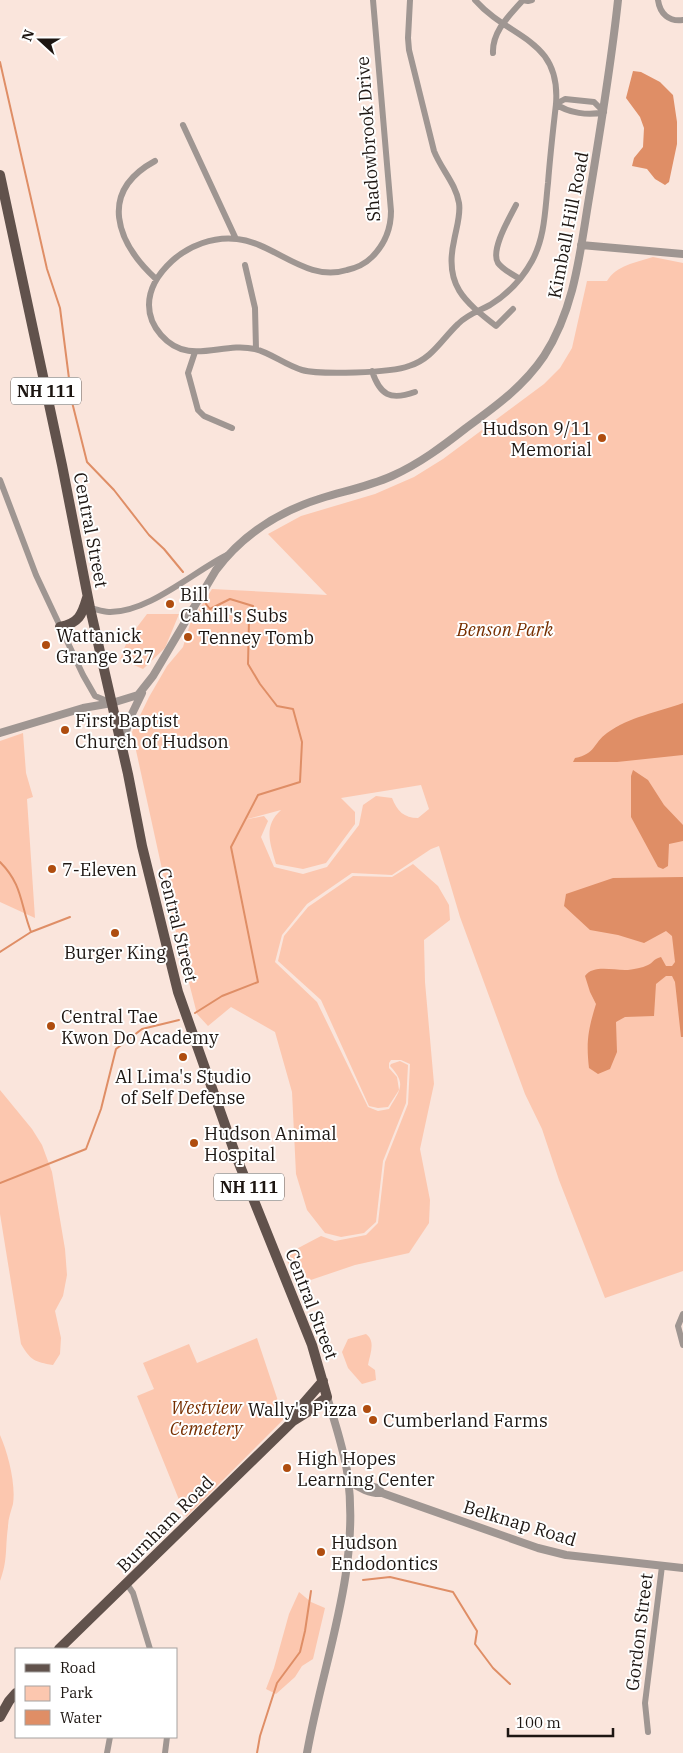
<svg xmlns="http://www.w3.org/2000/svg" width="683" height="1753" font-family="'IBM Plex Serif',serif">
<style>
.green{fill:#fcc7af;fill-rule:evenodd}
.water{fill:#df8e66}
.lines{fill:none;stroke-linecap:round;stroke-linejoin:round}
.stream{stroke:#df8e66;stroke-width:2}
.minor{stroke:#9f9692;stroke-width:6}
.tertiary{stroke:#9f9692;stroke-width:8}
.primary{stroke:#61524c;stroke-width:10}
.poi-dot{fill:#af4d0f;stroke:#fff;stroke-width:2}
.labels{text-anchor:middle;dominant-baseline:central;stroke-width:4;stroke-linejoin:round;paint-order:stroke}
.shield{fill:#fff;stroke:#615c59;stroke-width:1}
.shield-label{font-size:16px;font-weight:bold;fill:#1d1612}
.street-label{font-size:18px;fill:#1d1612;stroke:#fff}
.poi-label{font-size:18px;fill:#1d1612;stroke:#fff;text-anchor:start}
.park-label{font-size:18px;font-style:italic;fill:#772f00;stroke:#fff}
</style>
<rect width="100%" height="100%" fill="#fae5dc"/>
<path class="green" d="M653 257 683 263V1271L605 1298 559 1180 542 1129 525 1094 460 917 439 846 431 849 392 875 352 873 307 904 282 935 275 962 317 1002 368 1107 378 1111 389 1109C400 1090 407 1084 390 1066L391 1064 400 1061 408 1065 406 1103 383 1161 376 1222 364 1233 341 1237 325 1233 307 1210 296 1174 292 1092 275 1032 231 1007 208 1026 197 1014 174 924 132 732 149 697 167 666 183 647 190 624 212 589 327 595 268 534 301 516 375 494 414 477 443 459 544 384 560 368 572 348 587 281H607C617 265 635 263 653 257ZM421 785 429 809 418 818C404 818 397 811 392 798L376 796 363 805 359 825 327 867 303 874 274 867 261 837 268 821 264 816 244 820 281 810C263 826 270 843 276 864L303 869 326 863 355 824V812L341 798Z
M147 614H179L165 648 143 669 120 659 128 639Z
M23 733 26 773 33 797 27 799 35 918 0 902V741Z
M413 864 438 886 449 905 450 920 424 940 425 982 434 1084 420 1149 430 1200 429 1223 409 1253 355 1265 296 1285 285 1255 321 1236 335 1241 366 1235 378 1223 385 1162 408 1104 410 1064 401 1060H391L389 1063V1068L397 1077 399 1090 388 1107 378 1108 369 1106 321 1000 278 961 284 936 308 907 353 876 392 877Z
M0 1090 32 1129 42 1145 52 1172 65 1249 67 1275 63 1296 55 1311 61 1338 60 1354 53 1365C35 1362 30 1360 21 1344L0 1214Z
M366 1334C376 1341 370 1354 368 1365L375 1370 376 1380 362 1384 348 1368 342 1352 348 1339Z
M257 1338 284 1419 186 1517 137 1396 154 1389 143 1363 189 1344 197 1363Z
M0 1435C8 1453 16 1484 13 1504 11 1511 8 1519 8 1527 5 1548 8 1560 0 1581Z
M299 1592 311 1602 325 1608 313 1659 302 1666 295 1677 276 1694 266 1689 274 1668 289 1614Z"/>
<path class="water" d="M633 71 641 72 660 82 673 95 677 122V144L669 182 665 185 655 179 647 169 632 166 634 158 643 147 644 128 640 117 626 98Z
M683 703V755L617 762H573L575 758C596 754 593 743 607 733 629 717 658 712 683 703Z
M633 770 648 780 664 805 683 825V841L669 844 668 866 663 869 658 867 631 817V776Z
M683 877V1037H681L675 982 672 976H666L656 984 654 1016 625 1017 616 1022 617 1052 610 1069 598 1074 589 1068C586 1042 588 1030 596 1004L590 992 585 976C594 964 614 971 628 970 634 969 642 968 648 965 654 962 652 960 661 957L666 966H672L675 962 672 936 666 931 644 943 618 935 590 930 564 906 566 894 613 878Z"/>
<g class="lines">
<path class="stream" d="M0 62 47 269 60 308 72 402 87 462 114 490 149 535 164 549 183 572
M0 862C23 885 20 904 31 932
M0 952 31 932 70 917
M195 1013 222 996 258 982 231 847 258 795 300 782 302 742 293 709 277 706 260 684 248 664 249 620 253 606 230 599 210 609 206 604
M0 1183 86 1149 101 1109 116 1049 142 1029 179 1020
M363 1580 390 1577 453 1592 477 1631 475 1644 493 1668 510 1684
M257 1753 260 1736 277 1683 300 1652 305 1631 311 1591"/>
<path class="minor" d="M373 0 391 211C391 229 385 244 372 257 365 264 356 268 347 270 306 283 275 243 237 239 214 236 188 246 172 261 159 273 149 287 149 305 149 317 154 327 161 335 189 367 221 341 255 349 271 353 285 365 302 370 320 375 391 373 409 366 432 359 442 339 458 324 468 314 479 311 490 305 508 294 522 279 532 261 545 237 545 210 548 183 550 157 553 130 556 104 561 38 509 39 475 0
M410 0 408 38 409 50 434 151C441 169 456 184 459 203 461 215 456 229 454 241 444 285 464 301 496 326L513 309
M522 0 528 1 532 0
M658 0C660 14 669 22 683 20
M493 53C492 31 510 15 523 0
M565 99 594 102 604 112C589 116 568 113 556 104Z
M183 125 236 239
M155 161C98 192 116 242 156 279
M516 205C510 217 490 250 498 263 503 270 512 274 520 279
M245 265 255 308 256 349
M195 352 188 373 198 410 204 416 232 428
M372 371C380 395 390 401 415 392
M0 480 36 575 83 675 95 696 112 703
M90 608C96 609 102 612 109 612 148 613 193 572 227 555
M683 1314 678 1326 683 1345
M127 1584 133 1593 150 1649
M648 1732 645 1703 662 1566
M107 1753 110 1737
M165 1753 167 1737"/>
<path class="tertiary" d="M581 245 683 254
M0 733 83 708 112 703 138 695 153 676 216 570C243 534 280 511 322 498 345 491 370 486 392 476 419 464 443 446 466 428 495 407 524 386 544 356 575 308 580 252 589 198 600 132 611 66 618 0
M122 745 130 718 142 693
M348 1480 378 1488 382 1493 538 1548 566 1555 683 1568
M350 1481C358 1488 371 1494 382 1493
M307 1753C323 1661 360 1573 348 1477 344 1449 335 1423 327 1397"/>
<path class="primary" d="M0 175 62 465 90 608 128 774 142 846 178 992 236 1156 312 1345 327 1397 309 1411 293 1421 59 1649
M60 627C79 623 82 615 87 598
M293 1421 303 1404 323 1381
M0 1717 9 1701 16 1693"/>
</g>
<g class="poi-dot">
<circle cx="602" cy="438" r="5"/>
<circle cx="170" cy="604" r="5"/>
<circle cx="188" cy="637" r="5"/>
<circle cx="46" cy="645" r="5"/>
<circle cx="65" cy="730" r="5"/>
<circle cx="52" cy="869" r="5"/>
<circle cx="115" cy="933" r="5"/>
<circle cx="51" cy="1026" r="5"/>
<circle cx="183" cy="1057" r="5"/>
<circle cx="194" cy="1143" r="5"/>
<circle cx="367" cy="1409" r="5"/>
<circle cx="373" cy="1420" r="5"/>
<circle cx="287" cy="1468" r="5"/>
<circle cx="321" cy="1552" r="5"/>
</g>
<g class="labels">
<g class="shield">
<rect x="11" y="377.5" width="70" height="27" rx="4"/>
<rect x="214" y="1173.5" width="70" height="27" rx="4"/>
</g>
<g class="shield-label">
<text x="46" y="391">NH 111</text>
<text x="249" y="1187">NH 111</text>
</g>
<g class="street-label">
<text transform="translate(368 139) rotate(-94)">Shadowbrook Drive</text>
<text transform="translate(568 225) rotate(-79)">Kimball Hill Road</text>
<text transform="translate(91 530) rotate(79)">Central Street</text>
<text transform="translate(178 925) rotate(76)">Central Street</text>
<text transform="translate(312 1304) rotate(69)">Central Street</text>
<text transform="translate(520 1523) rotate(17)">Belknap Road</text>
<text transform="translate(165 1524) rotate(-45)">Burnham Road</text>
<text transform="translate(639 1632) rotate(-83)">Gordon Street</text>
</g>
<g class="poi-label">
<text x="592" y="428" text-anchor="end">Hudson 9/11<tspan x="592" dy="21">Memorial</tspan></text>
<text x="180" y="594">Bill<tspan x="180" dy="21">Cahill's Subs</tspan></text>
<text x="56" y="635">Wattanick<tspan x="56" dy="21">Grange 327</tspan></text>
<text x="198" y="637">Tenney Tomb</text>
<text x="75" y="720">First Baptist<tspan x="75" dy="21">Church of Hudson</tspan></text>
<text x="62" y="869">7-Eleven</text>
<text x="115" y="952" text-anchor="middle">Burger King</text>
<text x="61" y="1016">Central Tae<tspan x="61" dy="21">Kwon Do Academy</tspan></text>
<text x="183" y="1076" text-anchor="middle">Al Lima's Studio<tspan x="183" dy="21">of Self Defense</tspan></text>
<text x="204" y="1133">Hudson Animal<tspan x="204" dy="21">Hospital</tspan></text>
<text x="357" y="1409" text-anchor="end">Wally's Pizza</text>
<text x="383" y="1420">Cumberland Farms</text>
<text x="297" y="1458">High Hopes<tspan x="297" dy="21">Learning Center</tspan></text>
<text x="331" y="1542">Hudson<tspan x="331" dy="21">Endodontics</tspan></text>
</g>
<g class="park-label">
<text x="505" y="629">Benson Park</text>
<text x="206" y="1407">Westview<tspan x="206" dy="21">Cemetery</tspan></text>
</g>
</g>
<rect x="15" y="1648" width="162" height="90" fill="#ffffff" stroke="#a5a2a0"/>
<rect x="25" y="1664" width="25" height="8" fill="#61524c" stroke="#a5a2a0"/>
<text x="60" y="1673" font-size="15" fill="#1d1612">Road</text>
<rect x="25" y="1686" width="25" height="15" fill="#fcc7af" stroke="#a5a2a0"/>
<text x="60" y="1698" font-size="15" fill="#1d1612">Park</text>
<rect x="25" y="1710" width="25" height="15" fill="#df8e66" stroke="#a5a2a0"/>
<text x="60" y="1723" font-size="15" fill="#1d1612">Water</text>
<g transform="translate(40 40) rotate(291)" stroke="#ffffff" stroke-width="4" paint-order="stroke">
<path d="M0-4L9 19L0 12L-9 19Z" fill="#1d1612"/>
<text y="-8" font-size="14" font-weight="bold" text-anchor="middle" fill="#1d1612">N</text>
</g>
<path d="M508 1728v8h105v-8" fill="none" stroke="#1d1612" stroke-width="2.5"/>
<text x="516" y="1728" font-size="15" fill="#1d1612" stroke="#ffffff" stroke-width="4" paint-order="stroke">100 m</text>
</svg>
